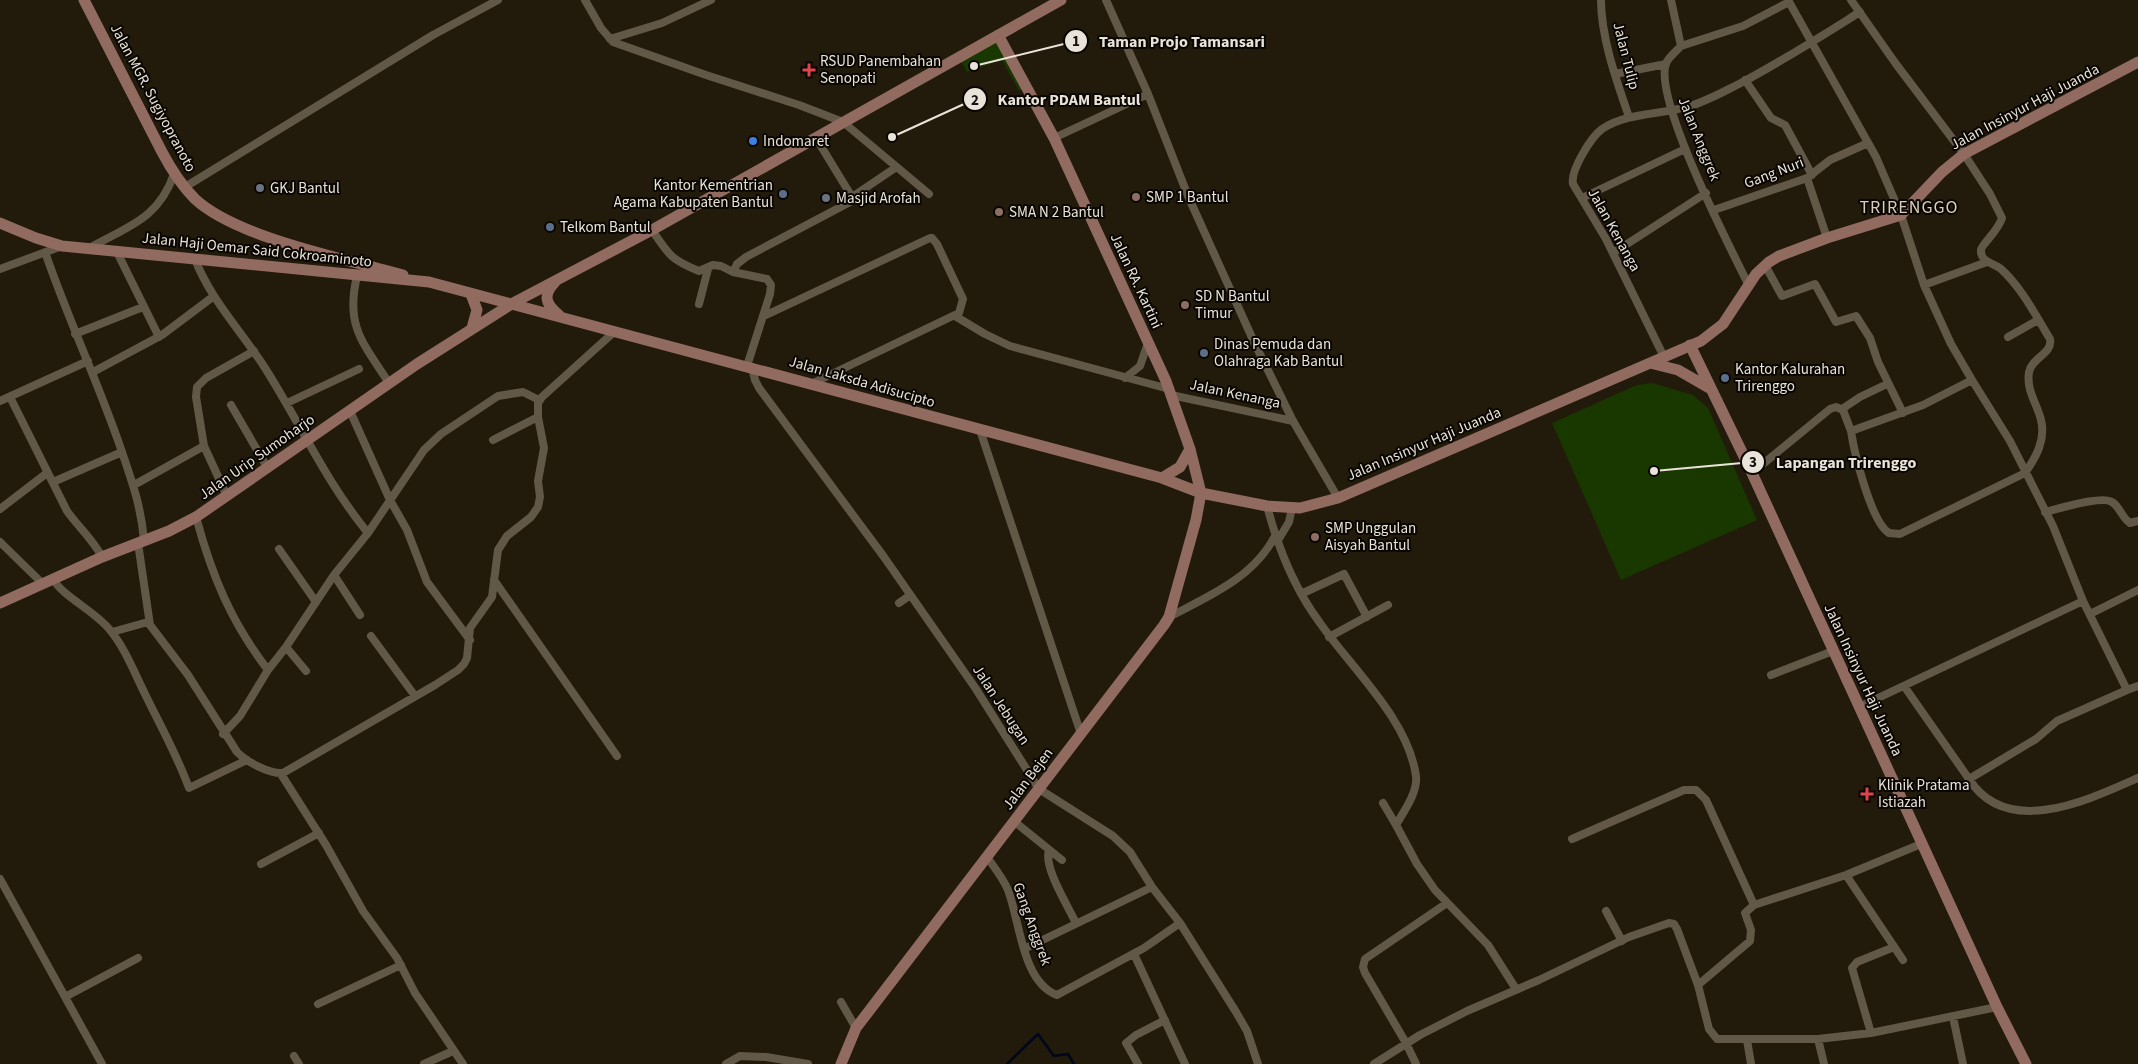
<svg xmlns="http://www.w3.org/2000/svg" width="2138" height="1064" font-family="'Source Sans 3',sans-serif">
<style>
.green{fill:#193800}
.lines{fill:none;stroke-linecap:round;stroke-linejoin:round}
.stream{stroke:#00071a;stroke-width:2.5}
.street{stroke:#625847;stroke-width:8}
.secondary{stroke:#916a60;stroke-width:11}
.health-dot{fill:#e0444e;stroke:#090602;stroke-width:2}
.shop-dot{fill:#3f7fe0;stroke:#090602;stroke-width:2}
.worship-dot{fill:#6b7280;stroke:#090602;stroke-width:2}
.service-dot{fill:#5c6f8a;stroke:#090602;stroke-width:2}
.education-dot{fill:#8d6e63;stroke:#090602;stroke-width:2}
.labels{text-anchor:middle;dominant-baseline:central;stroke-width:4;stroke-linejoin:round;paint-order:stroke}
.street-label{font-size:15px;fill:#e9e3d9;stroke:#090602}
.poi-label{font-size:15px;fill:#e9e3d9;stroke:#090602;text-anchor:start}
.quarter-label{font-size:18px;letter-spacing:1px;fill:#d9cdb9;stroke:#090602}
.leader{fill:none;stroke:#e9e3d9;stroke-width:2}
.callout-dot{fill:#e9e3d9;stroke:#090602;stroke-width:2}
.mark-label{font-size:15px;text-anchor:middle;font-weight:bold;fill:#111}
.callout-label{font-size:16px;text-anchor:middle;font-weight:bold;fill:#e9e3d9;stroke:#090602;stroke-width:4;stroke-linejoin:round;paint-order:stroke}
</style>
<rect width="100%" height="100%" fill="#221a0a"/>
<path class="green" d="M998 34 1029 86 1019 91 1002 60 967 72 958 56Z
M1652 383 1693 395 1708 408 1757 520 1621 580 1552 423 1637 385Z"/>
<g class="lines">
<path class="stream" d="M1007 1064 1038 1034 1054 1056 1068 1054 1074 1064"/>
<path class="street" d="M585 0 601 28 613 42 706 75 799 105 843 122 929 194
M1106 0 1148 94 1188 196 1254 342 1293 421 1338 498
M1601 0C1601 38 1617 82 1629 117
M1671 0 1681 46C1676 51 1669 57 1666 63 1653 99 1730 247 1749 286
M610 39 662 23 711 0
M1681 46 1743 26 1789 2
M1615 74 1666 64
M1745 80 1771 118 1785 125 1812 175
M1054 138 1148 94
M1807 178 1827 238
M185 187 433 35 498 0
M852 197 895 168
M1582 198 1685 149
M1714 210 1807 178 1830 160 1868 143
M652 230C669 255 671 260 699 271L713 265 721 266 733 272 767 279 771 285 770 294 747 366
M91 247C129 226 159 218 174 174
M116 250 159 337
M45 252C68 319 98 382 121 449 132 482 141 505 144 541
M1613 253 1706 193
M195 259C210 299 242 332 265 368 300 423 326 482 368 533
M1765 265 1782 296 1815 284 1836 322 1856 316 1870 338 1878 362 1903 413
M0 269 62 246
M733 272 737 264 746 257 852 201V197L816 138
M357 276C345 326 363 343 389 383
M1924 285 1987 262
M699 304 708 269
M764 316 930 238H932L937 244 963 299 959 313 813 383
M955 316 985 334 1010 346 1169 389
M75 334 143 307
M2008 337 2038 320
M1664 357 1606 239 1573 184C1570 171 1591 137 1602 129 1628 112 1662 115 1690 106 1707 101 1723 92 1739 84 1781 62 1820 37 1860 12
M752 367 755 380 759 388 884 557 976 689 1039 789 1113 836 1130 852 1152 887 1180 923 1236 1012 1247 1031 1258 1064
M93 372 162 335 214 296
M1125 378 1140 366 1148 343
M1972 380 2010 441 2053 526 2083 601 2127 690 2138 686
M1171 395 1293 421
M10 397 67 511C79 528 92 538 102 557
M0 401 88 361
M287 403 359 369
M231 405 267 467
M1842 409 1860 397 1887 384
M350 411 390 500 407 530 427 582 470 640
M980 430 1081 734
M1851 431C1854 452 1871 522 1889 533L1900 534 2025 473C2036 457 2046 440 2041 420 2037 403 2026 391 2029 372 2032 357 2053 354 2050 339 2036 316 2022 288 2001 269 1994 263 1980 262 1981 250 1981 245 1999 230 2002 218L1990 194 1964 154 1896 64 1851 0
M493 440 538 417
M1752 473 1830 409 1836 407 1843 410 1851 431 1923 405 1972 380 1951 344 1924 285 1901 215 1876 157 1788 0
M53 482 122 452
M134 485 204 446
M227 496 204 446 196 397 197 387 206 378 254 351
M1267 506C1278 548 1294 588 1320 623 1352 669 1408 719 1416 776 1418 792 1404 811 1396 825L1417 864 1435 890 1488 945 1516 989
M0 509 47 473
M2045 512C2058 509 2102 495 2112 502 2120 507 2122 518 2130 523L2138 521
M196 517C212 576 231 622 268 670
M0 542 42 583
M1277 542 1289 522 1292 508
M138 543 150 625 188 675 237 752C247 762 269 774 283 773L435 685 458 670 464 664 467 658 470 628 492 597 498 550 507 536 531 517 538 507 540 497 538 481 544 448 538 417V403L542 397 614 332
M279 549 316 602
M334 575 360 615
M53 579C62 596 95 611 110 630 125 648 134 672 145 694 160 725 177 755 189 788L247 760
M494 580 617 756
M1301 594 1344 574 1367 617
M899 603 909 596
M2090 614 2138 590
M1169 617C1209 596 1253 578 1275 536
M112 632 148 622
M371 636 415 696
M1329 637 1388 605
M286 647 306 671
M1771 675 1833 651
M1904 686 1969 779 2036 739 2057 721 2127 690
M1859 707 2083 601
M223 734 240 716 268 670 286 647 334 575 368 533 424 450 441 434 498 396 523 392 539 400
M281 774 326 845 363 911 397 958 415 993 463 1064
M1969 779C2007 839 2088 800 2138 778
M1383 803 1396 825
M1015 822 1062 860
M1572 839 1684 790H1696L1706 800 1754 905
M1049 850C1043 867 1068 906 1076 923
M987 857C994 867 1003 878 1008 890 1020 921 1022 982 1057 995L1144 948 1180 923
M261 864 319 833
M1846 875 1903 960
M0 879 102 1064
M1606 911 1622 941
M1024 949 1152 887
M1134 954 1185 1064
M1698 985 1750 941 1751 930 1745 913 1754 905 1846 875 1921 844
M65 997 138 958
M841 1002 856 1028
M318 1004 401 965
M1953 1017 1963 1064
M1871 1033 1852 968 1857 962 1894 947
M1818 1039 1824 1064
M1747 1040 1751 1064
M294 1056 299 1064
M424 1064 453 1051
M726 1064 740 1056 766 1057 808 1064
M1138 1064 1126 1043 1136 1035 1165 1020
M1374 1064 1420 1035 1467 1011 1539 980 1629 937 1669 923 1674 924 1677 929 1698 985 1709 1029 1717 1039H1818L1871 1033 1997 1007
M1416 1064 1406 1043 1365 973 1363 967 1365 959 1447 903"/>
<path class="secondary" d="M84 0 162 152C171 169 181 185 195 199 237 238 346 259 403 275
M0 223 36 238 62 246 429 282 1162 478 1201 493 1267 506 1300 508 1338 498 1701 341 1723 324 1756 274 1769 262 1779 256 1827 238 1901 215 1942 172 1964 154 2138 62
M555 282C542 295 546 305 559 315
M471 294 477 310 472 328
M1690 345 1752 473 1997 1007 2026 1064
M1650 363 1678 370 1711 389
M1162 478 1180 467 1190 449
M0 603 102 557 169 531 196 517 417 364 513 303 652 230 1061 0
M841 1064 856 1028 1164 625 1169 617 1196 520 1201 493 1190 449 1166 381 1054 138 998 35"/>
</g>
<g class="health-dot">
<path d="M806.5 62.5h5v5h5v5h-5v5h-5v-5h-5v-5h5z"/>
<path d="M1864.5 786.5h5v5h5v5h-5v5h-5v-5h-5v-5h5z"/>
</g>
<circle class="shop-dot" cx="753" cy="141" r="5"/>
<g class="worship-dot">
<circle cx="260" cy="188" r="5"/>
<circle cx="826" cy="198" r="5"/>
</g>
<g class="service-dot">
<circle cx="783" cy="194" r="5"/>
<circle cx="550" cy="227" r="5"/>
<circle cx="1204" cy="353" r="5"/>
<circle cx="1725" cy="378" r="5"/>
</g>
<g class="education-dot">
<circle cx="1136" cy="197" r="5"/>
<circle cx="999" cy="212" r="5"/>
<circle cx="1185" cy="305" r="5"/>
<circle cx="1315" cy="537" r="5"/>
</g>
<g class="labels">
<g class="street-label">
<text transform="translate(1626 56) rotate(76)">Jalan Tulip</text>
<text transform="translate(153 98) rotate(62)">Jalan MGR. Sugiyopranoto</text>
<text transform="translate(2025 107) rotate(-28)">Jalan Insinyur Haji Juanda</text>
<text transform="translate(1699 139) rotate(68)">Jalan Anggrek</text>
<text transform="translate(1774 173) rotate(-21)">Gang Nuri</text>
<text transform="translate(1614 230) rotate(61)">Jalan Kenanga</text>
<text transform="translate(257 250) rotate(6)">Jalan Haji Oemar Said Cokroaminoto</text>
<text transform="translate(1136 281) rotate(65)">Jalan RA. Kartini</text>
<text transform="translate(862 382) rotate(16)">Jalan Laksda Adisucipto</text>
<text transform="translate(1235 394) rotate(12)">Jalan Kenanga</text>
<text transform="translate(1424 444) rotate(-23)">Jalan Insinyur Haji Juanda</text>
<text transform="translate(257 457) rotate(-35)">Jalan Urip Sumoharjo</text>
<text transform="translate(1863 680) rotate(65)">Jalan Insinyur Haji Juanda</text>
<text transform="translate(1001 705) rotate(57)">Jalan Jebugan</text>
<text transform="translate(1028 779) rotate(-53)">Jalan Bejen</text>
<text transform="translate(1032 924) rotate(70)">Gang Anggrek</text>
</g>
<g class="poi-label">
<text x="820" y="61">RSUD Panembahan<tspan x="820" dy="17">Senopati</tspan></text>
<text x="763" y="141">Indomaret</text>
<text x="773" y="185" text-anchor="end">Kantor Kementrian<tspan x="773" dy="17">Agama Kabupaten Bantul</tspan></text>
<text x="270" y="188">GKJ Bantul</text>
<text x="1146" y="197">SMP 1 Bantul</text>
<text x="836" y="198">Masjid Arofah</text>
<text x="1009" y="212">SMA N 2 Bantul</text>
<text x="560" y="227">Telkom Bantul</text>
<text x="1195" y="296">SD N Bantul<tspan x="1195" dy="17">Timur</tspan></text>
<text x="1214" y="344">Dinas Pemuda dan<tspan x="1214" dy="17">Olahraga Kab Bantul</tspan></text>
<text x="1735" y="369">Kantor Kalurahan<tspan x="1735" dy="17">Trirenggo</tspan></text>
<text x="1325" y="528">SMP Unggulan<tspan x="1325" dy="17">Aisyah Bantul</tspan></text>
<text x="1878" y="785">Klinik Pratama<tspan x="1878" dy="17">Istiazah</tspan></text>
</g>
<g class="quarter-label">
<text x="1909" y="207">TRIRENGGO</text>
</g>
</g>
<path class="leader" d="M974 66L1076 41M892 137L975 99M1654 471L1753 462"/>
<g class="callout-dot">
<circle cx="974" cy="66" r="5"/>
<circle cx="892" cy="137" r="5"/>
<circle cx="1654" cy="471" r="5"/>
<circle cx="1076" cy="41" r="12"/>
<circle cx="975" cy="99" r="12"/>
<circle cx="1753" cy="462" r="12"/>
</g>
<g class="mark-label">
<text x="1076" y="46">1</text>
<text x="975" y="105">2</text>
<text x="1753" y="467">3</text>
</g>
<g class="callout-label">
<text x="1182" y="47">Taman Projo Tamansari</text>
<text x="1069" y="105">Kantor PDAM Bantul</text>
<text x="1846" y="468">Lapangan Trirenggo</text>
</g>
</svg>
